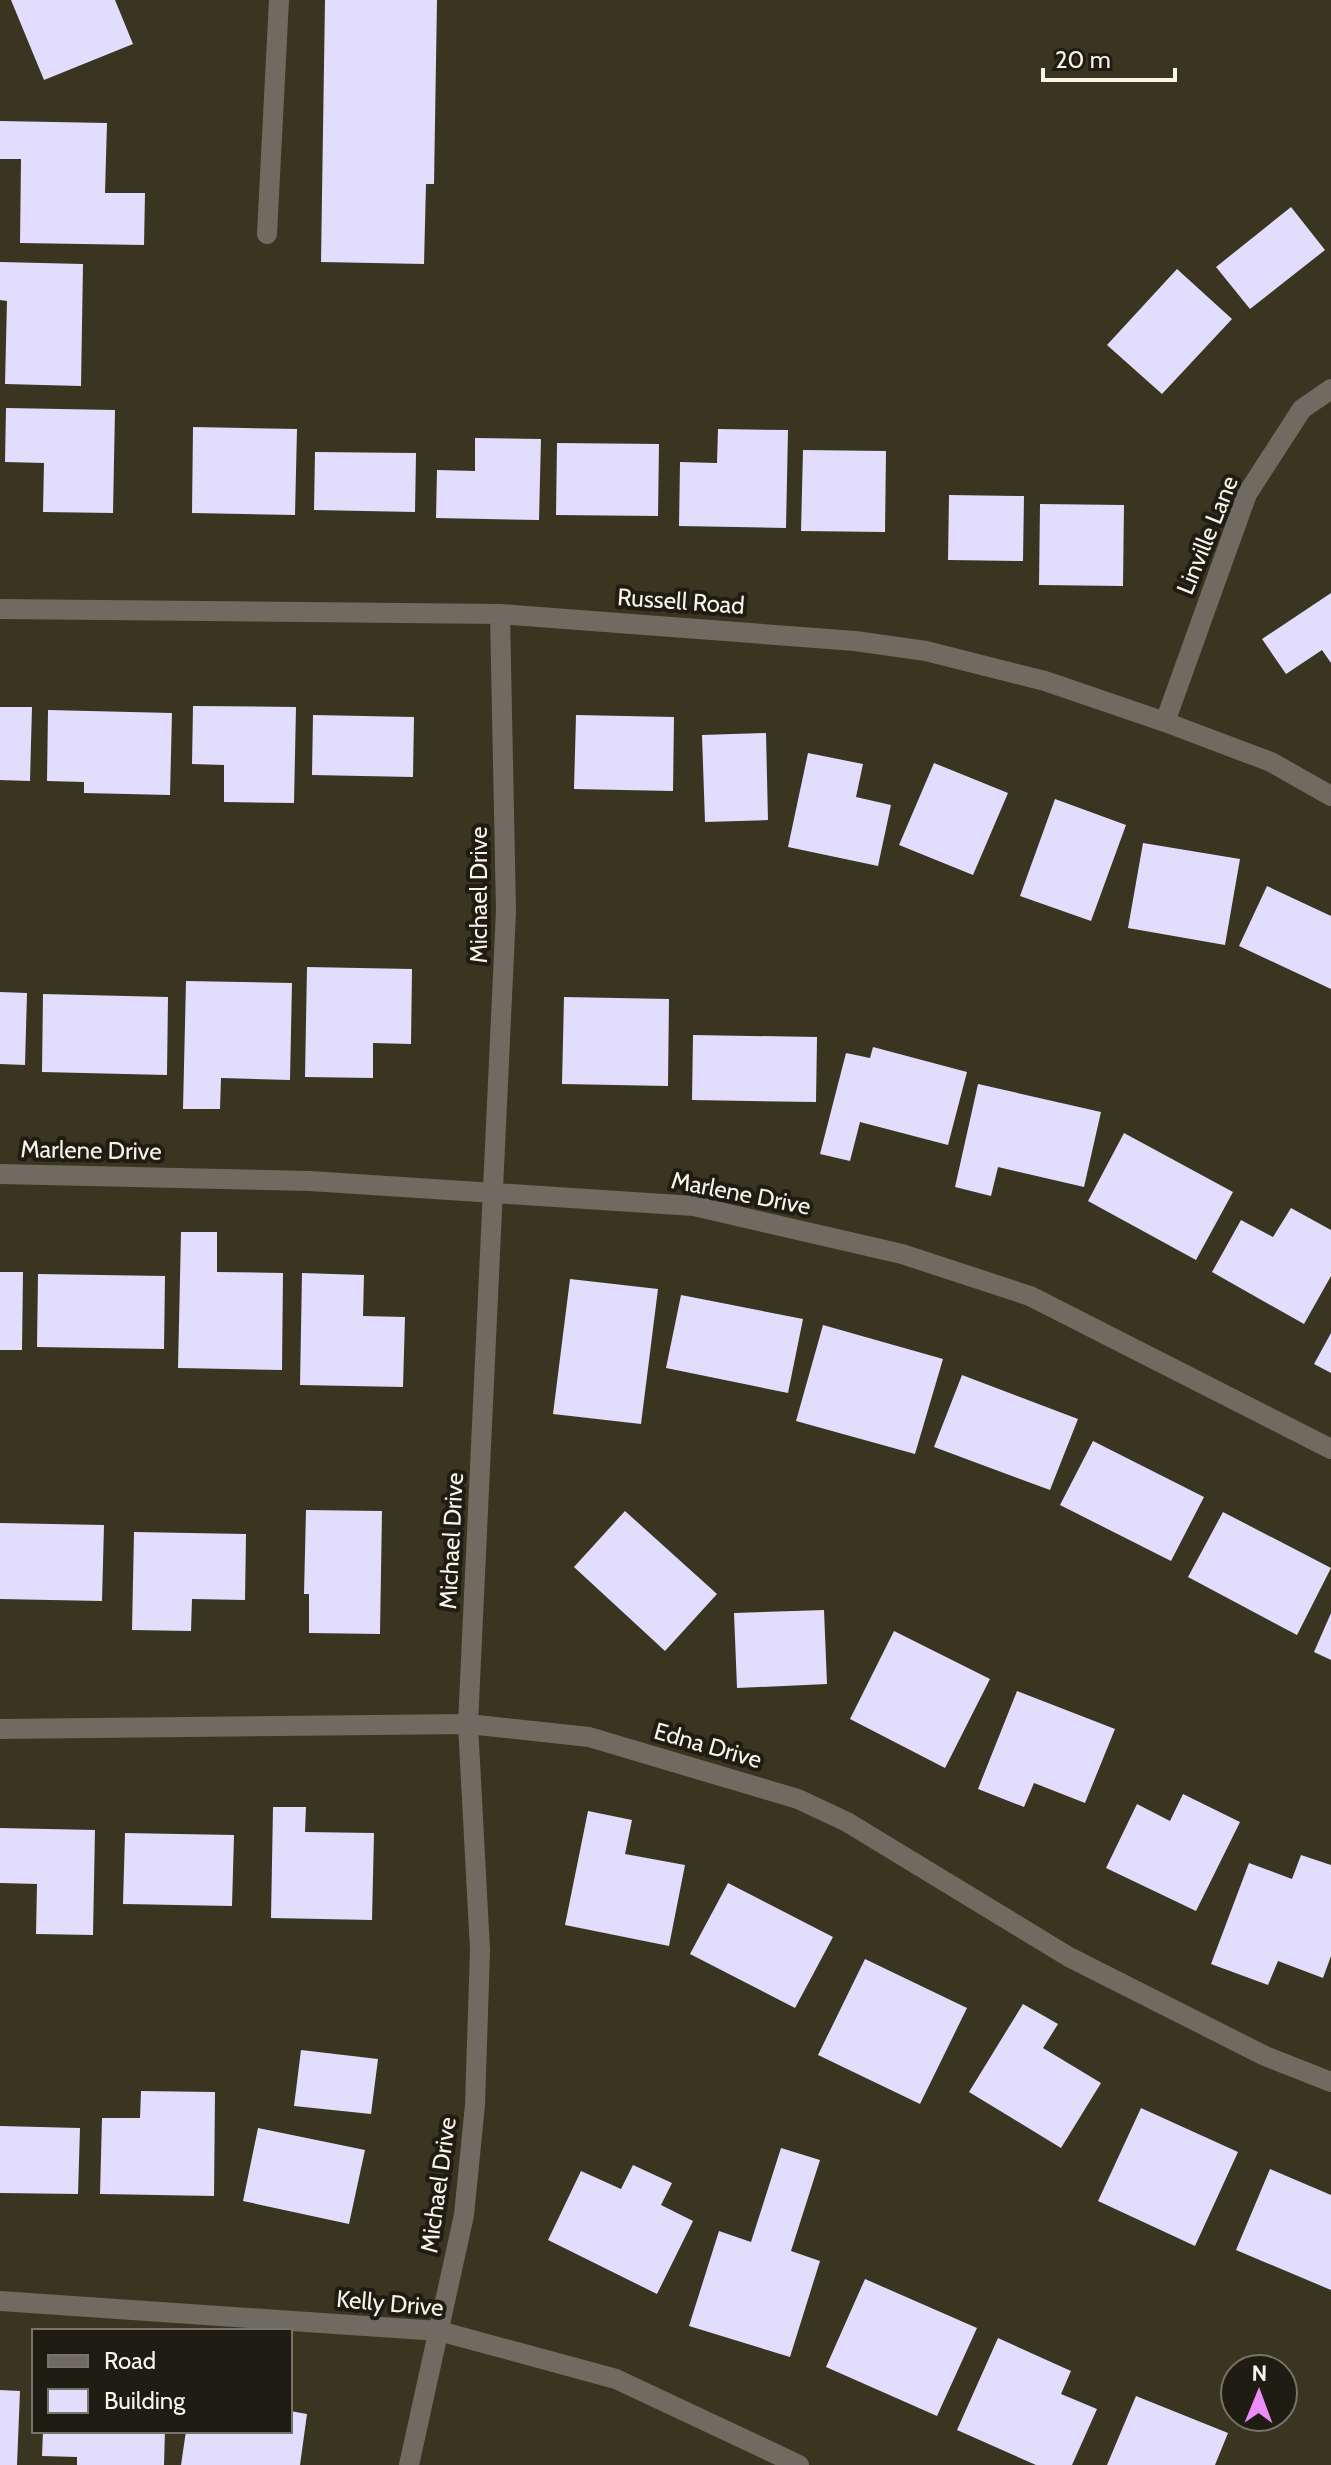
<svg xmlns="http://www.w3.org/2000/svg" width="1331" height="2465" font-family="Cabin,sans-serif">
<style>
.building{fill:#e2dcfd}
.lines{fill:none;stroke-linecap:round;stroke-linejoin:round}
.service{stroke:#6f6b61;stroke-width:20}
.minor{stroke:#6f6b61;stroke-width:20}
.labels{text-anchor:middle;dominant-baseline:central;stroke-width:8;stroke-linejoin:round;paint-order:stroke}
.street-label{font-size:24px;fill:#f8f5e8;stroke:#1f1d13}
</style>
<rect width="100%" height="100%" fill="#3a3520"/>
<path class="building" d="M11 0H115L133 44 44 80Z
M325 0H437L434 184H426L424 264 321 262Z
M0 121 107 123 105 193H145L144 245 20 243 21 159H0Z
M1291 207 1325 250 1250 309 1216 267Z
M0 262 83 264 81 386 5 384 7 301 0 300Z
M1177 269 1232 319 1162 394 1107 345Z
M6 408 115 410 113 513 43 512 44 463 5 462Z
M193 427 297 429 295 515 192 513Z
M718 429 788 430 786 528 679 526 680 462 717 463Z
M475 438 541 439 539 520 436 518 437 470 475 471Z
M557 443 659 444 658 516 556 515Z
M803 450 886 451 885 532 801 531Z
M315 452 416 453 415 512 314 510Z
M949 495 1024 496 1023 561 948 560Z
M1040 504 1124 505 1123 586 1039 585Z
M1331 593V663L1322 650 1286 674 1262 639Z
M193 706 296 707 294 803 224 802V765L192 764Z
M0 707H32L30 781 0 780Z
M48 710 172 713 170 795 84 793V782L47 781Z
M313 715 414 717 413 777 312 775Z
M576 715 674 717 673 791 574 789Z
M766 733 768 820 705 822 702 735Z
M808 753 863 764 856 797 891 805 878 866 788 847Z
M934 763 1008 793 973 875 899 845Z
M1055 799 1126 825 1091 921 1020 896Z
M1143 843 1240 859 1225 945 1128 928Z
M1267 886 1331 916V989L1239 946Z
M307 967 412 969 411 1044 373 1043V1078L305 1077Z
M186 981 292 983 290 1080 221 1078 220 1109H183Z
M0 992 27 993 25 1065 0 1064Z
M43 994 168 997 167 1075 42 1072Z
M564 997 669 999 668 1086 562 1084Z
M693 1035 817 1037 816 1102 692 1100Z
M873 1047 967 1072 948 1145 860 1122 850 1161 820 1154 846 1053 870 1058Z
M978 1084 1101 1112 1084 1187 998 1167 991 1196 955 1187Z
M1124 1133 1233 1192 1196 1260 1088 1201Z
M1291 1208 1331 1230V1276L1304 1324 1212 1272 1241 1220 1273 1237Z
M181 1232H217V1272L283 1273 282 1370 178 1368Z
M0 1272H23L22 1350H0Z
M302 1273 364 1275 363 1316 405 1317 403 1387 300 1385Z
M38 1274 165 1276 164 1349 37 1347Z
M570 1279 658 1289 641 1424 553 1414Z
M681 1295 803 1319 788 1393 666 1368Z
M823 1325 943 1359 915 1454 796 1421Z
M1331 1333V1373L1314 1364Z
M962 1375 1078 1419 1050 1490 934 1447Z
M1093 1441 1204 1497 1171 1561 1060 1505Z
M306 1510 382 1511 380 1634 309 1633V1594H304Z
M625 1511 717 1594 665 1651 574 1567Z
M1223 1512 1331 1568 1297 1635 1188 1577Z
M0 1523 104 1525 102 1601 0 1599Z
M134 1532 246 1534 245 1600 192 1599 191 1631 132 1630Z
M824 1610 827 1684 737 1688 734 1613Z
M1331 1613V1660L1314 1652Z
M894 1631 990 1679 945 1768 850 1719Z
M1017 1691 1115 1729 1085 1803 1034 1783 1024 1807 978 1789Z
M1183 1794 1240 1822 1196 1911 1106 1868 1137 1804 1170 1821Z
M273 1807H306L305 1832 374 1833 372 1920 271 1918Z
M588 1811 632 1820 625 1854 685 1865 669 1946 565 1925Z
M0 1828 95 1830 93 1935 36 1934 37 1884 0 1883Z
M125 1833 234 1835 232 1906 123 1904Z
M1301 1855 1331 1865V1956L1323 1978 1278 1961 1268 1985 1211 1964 1249 1863 1292 1879Z
M728 1883 833 1937 795 2008 690 1954Z
M865 1959 967 2008 920 2104 818 2055Z
M1023 2004 1058 2024 1043 2048 1101 2083 1061 2148 969 2092Z
M301 2050 378 2059 371 2114 294 2106Z
M141 2091 215 2092 214 2196 100 2194 102 2118H140Z
M1141 2108 1238 2152 1195 2246 1098 2201Z
M0 2126 80 2128 78 2194 0 2193Z
M258 2128 365 2150 349 2224 243 2201Z
M781 2148 820 2160 791 2251 820 2261 790 2357 689 2326 719 2231 751 2242Z
M633 2165 672 2183 661 2205 693 2221 657 2294 548 2240 581 2171 621 2189Z
M1270 2169 1331 2195V2290L1236 2250Z
M865 2279 977 2328 937 2416 826 2367Z
M998 2338 1071 2371 1061 2394 1097 2409 1072 2465H1036L957 2430Z
M0 2390 20 2391 17 2465H0Z
M1136 2396 1228 2433 1215 2465H1107Z
M290 2411 307 2414 300 2465H181L186 2431H290Z
M43 2431H165L164 2465H77V2457L42 2456Z"/>
<g class="lines">
<path class="service" d="M267 234 279 0"/>
<path class="minor" d="M0 609 500 614 855 641 926 651 1045 681 1165 722 1271 762 1331 796
M1165 722 1247 494 1302 409 1331 389
M0 1174 310 1181 694 1206 902 1254 1030 1296 1331 1449
M0 1729 468 1724 589 1737 798 1799 847 1822 1069 1957 1265 2056 1331 2082
M0 2301 439 2331 616 2379 799 2465
M409 2465 464 2215 475 2105 480 1950 468 1724 506 911 500 614"/>
</g>
<g class="labels">
<g class="street-label">
<text transform="translate(1207 535) rotate(-68)">Linville Lane</text>
<text transform="translate(681 601) rotate(4)">Russell Road</text>
<text transform="translate(478 895) rotate(-90)">Michael Drive</text>
<text transform="translate(91 1150) rotate(1)">Marlene Drive</text>
<text transform="translate(741 1193) rotate(11)">Marlene Drive</text>
<text transform="translate(451 1541) rotate(-87)">Michael Drive</text>
<text transform="translate(708 1745) rotate(16)">Edna Drive</text>
<text transform="translate(438 2185) rotate(-82)">Michael Drive</text>
<text transform="translate(390 2303) rotate(5)">Kelly Drive</text>
</g>
</g>
<rect x="32" y="2329" width="260" height="104" fill="#1f1d13" stroke="#767368" stroke-width="2"/>
<rect x="48" y="2355" width="40" height="12" fill="#6f6b61" stroke="#767368" stroke-width="2"/>
<text x="104" y="2369" font-size="24" fill="#f8f5e8">Road</text>
<rect x="48" y="2389" width="40" height="24" fill="#e2dcfd" stroke="#767368" stroke-width="2"/>
<text x="104" y="2409" font-size="24" fill="#f8f5e8">Building</text>
<g transform="translate(1259 2393) rotate(1)"><circle r="38" fill="#1f1d13" stroke="#767368" stroke-width="2"/>
<path d="M0-6L14 30L0 20L-14 30Z" fill="#ed8cf9"/>
<text y="-12" font-size="22" font-weight="bold" text-anchor="middle" fill="#f8f5e8">N</text>
</g>
<path d="M1043 68v12h132v-12" fill="none" stroke="#f8f5e8" stroke-width="4"/>
<text x="1055" y="68" font-size="24" fill="#f8f5e8" stroke="#1f1d13" stroke-width="6" paint-order="stroke">20 m</text>
</svg>
